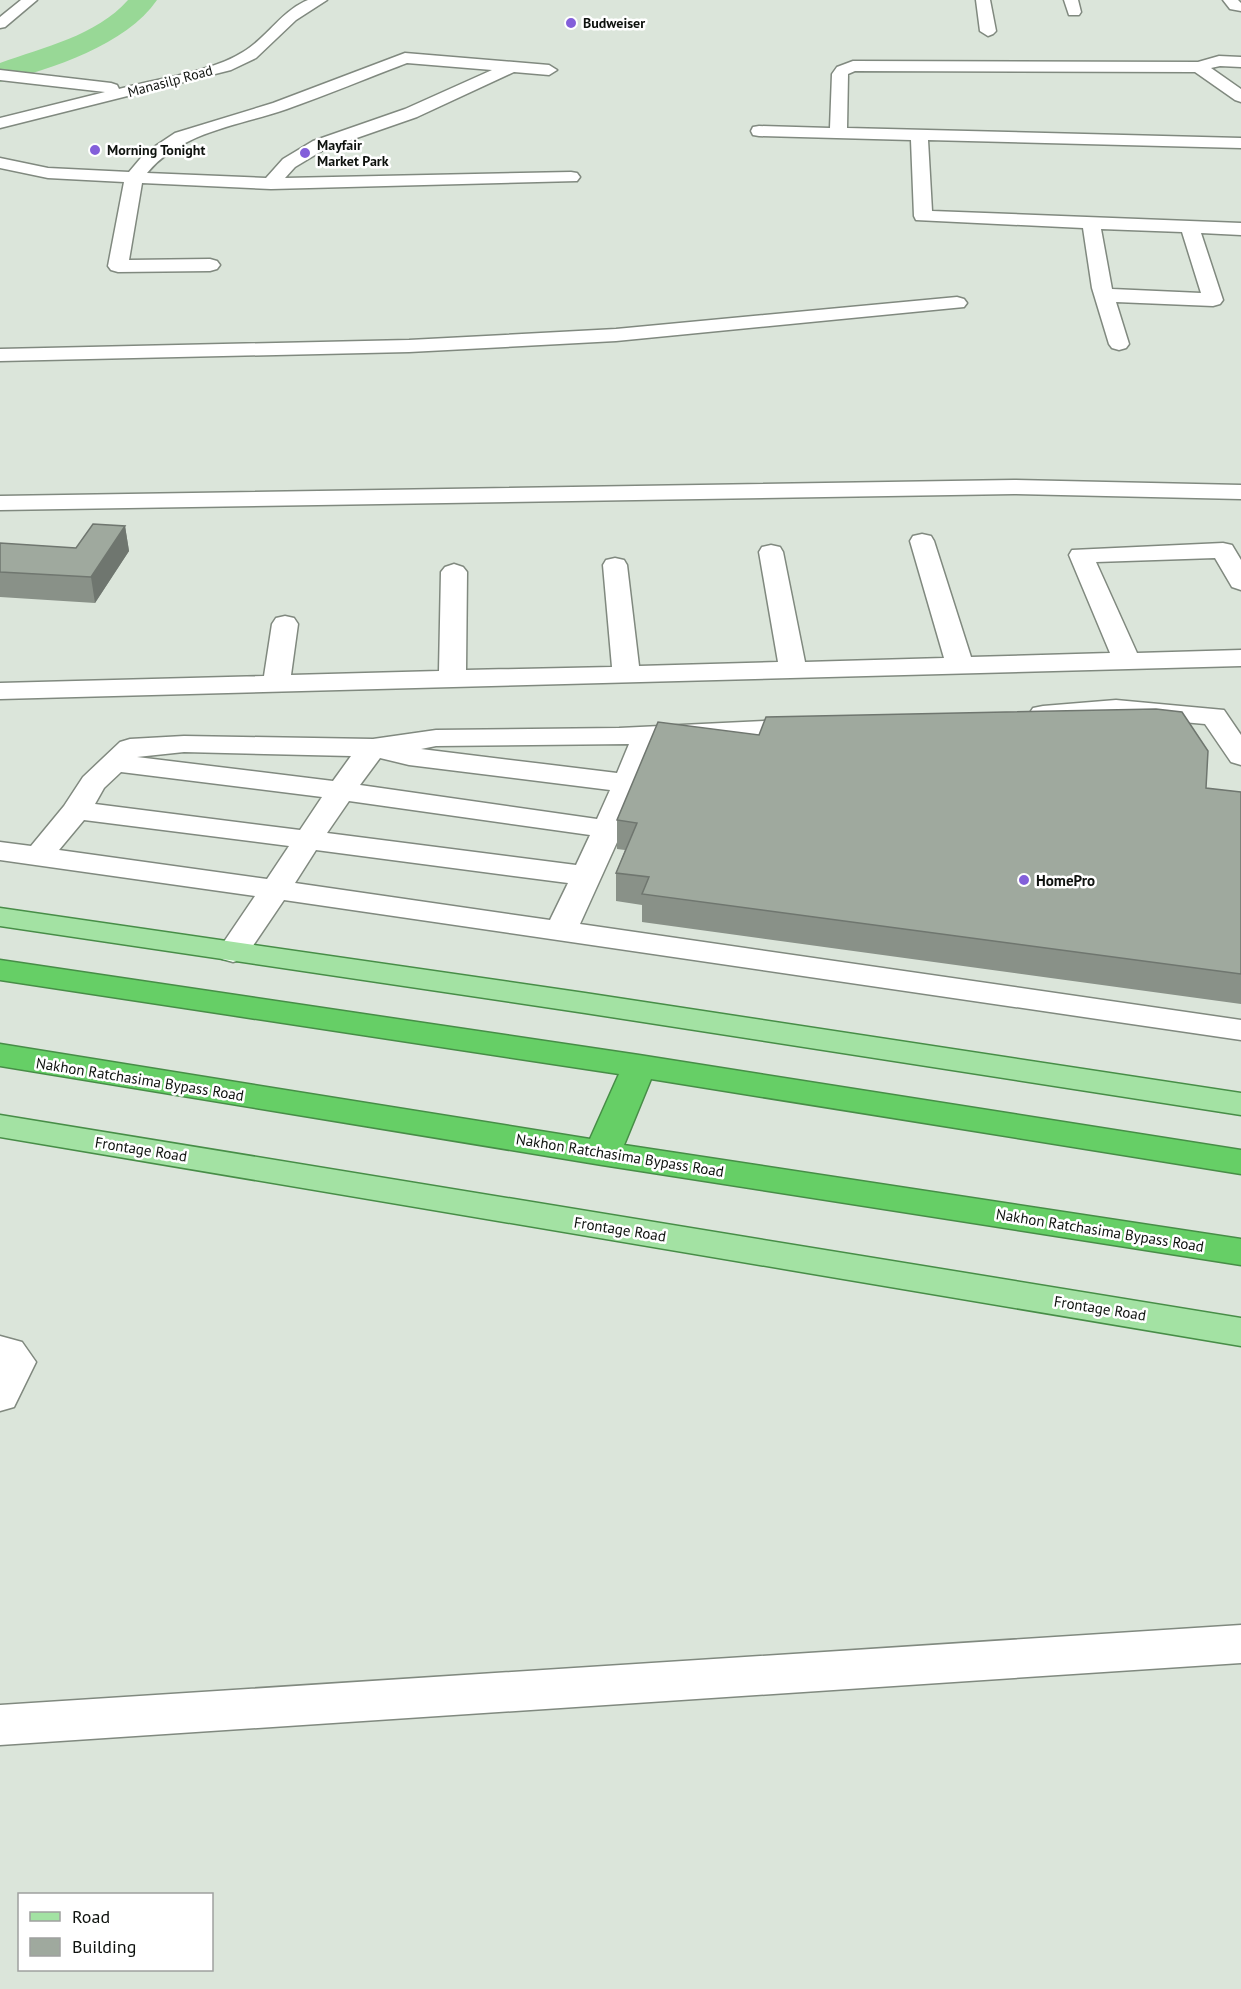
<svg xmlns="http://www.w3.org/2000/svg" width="1241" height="1989" font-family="'PT Sans',sans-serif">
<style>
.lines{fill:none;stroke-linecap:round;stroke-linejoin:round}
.river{fill:#98d896;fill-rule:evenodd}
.minor-casing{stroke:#80897f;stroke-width:3}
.major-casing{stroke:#478d47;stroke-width:3}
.highway-casing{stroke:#478d47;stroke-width:3}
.minor{fill:#fff;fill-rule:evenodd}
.major{fill:#a3e2a3;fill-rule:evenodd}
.highway{fill:#66cf66;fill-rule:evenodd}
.wall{fill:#899188}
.shaded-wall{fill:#6f766f}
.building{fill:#9fa99e;stroke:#6f766f;stroke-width:1.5}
.poi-dot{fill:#835fda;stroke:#fff;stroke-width:2}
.labels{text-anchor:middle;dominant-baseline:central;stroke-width:5;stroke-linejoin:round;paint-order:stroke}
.far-poi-label{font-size:14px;font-weight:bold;fill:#0e120e;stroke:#fff;text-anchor:start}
.far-street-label{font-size:14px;fill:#0e120e;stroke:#fff}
.poi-label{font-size:15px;font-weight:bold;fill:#0e120e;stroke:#fff;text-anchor:start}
.street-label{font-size:15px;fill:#0e120e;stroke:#fff}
</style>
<rect width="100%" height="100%" fill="#dbe5da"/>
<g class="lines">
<path class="river" d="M128 0H157C126 45 52 69 0 82V63C44 47 96 36 128 0Z"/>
<defs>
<path id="minor" d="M21 0H37L5 27 0 28V17Z
M308 0H327L296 20 256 58 231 70 0 128V118L105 92 0 80V70L111 83 117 85 119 89C155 79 212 72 243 52 267 38 281 11 308 0Z
M976 0H990L996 31 993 34 988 36 980 31Z
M1064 0H1078L1081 12 1079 15H1069Z
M1223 0H1238L1241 3V11L1230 9Z
M405 53 549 65 557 70 549 75 514 72 417 117 325 149 295 167 285 178 571 172 577 173 580 177 577 181 271 189 142 183 129 260 210 259 217 261 220 265 217 269 210 271 118 272 111 270 108 266 124 182 48 178 0 168V158L48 168 129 172 145 153 175 133 273 103ZM407 63 492 70 405 109 313 141 283 159 266 178 147 173C182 131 238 126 287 109 327 95 367 78 407 63Z
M1219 56 1241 57V67L1220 66 1211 68 1241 89V102L1235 100 1195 72 855 71 848 74 847 128 1241 138V148L928 140 932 211 1241 223V235L1201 233 1223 300 1220 304 1213 306 1116 302 1129 344 1126 348 1119 350 1112 348 1109 344 1092 288 1083 228 916 220 914 216 911 140 759 136 753 135 751 131 753 127 759 126 830 128 832 74 837 67 853 61 1198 62ZM1101 229 1182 232 1201 293 1112 289Z
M957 297 964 299 967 303 964 307 616 341 409 352 0 361V349L409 340 616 329Z
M1014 480 1241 485V499L1014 494 0 510V496Z
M922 534 931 536 934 541 971 657 1110 653 1069 555 1072 550 1223 543 1232 545 1241 560V590L1232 587 1215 558 1096 562 1137 653 1241 650V666L0 699V683L264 676 272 624 276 618 285 616 294 618 298 624 291 675 439 671 441 572 445 567 454 564 463 567 467 572 466 670 612 667 603 565 606 560 615 558 624 560 627 565 639 666 778 662 759 552 762 547 771 545 780 547 783 552 805 662 944 658 910 541 913 536Z
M1116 700 1224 710 1241 735V765L1231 762 1205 724 1116 716 1043 722 1033 720 1029 714 1033 708 1043 706Z
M806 719 816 721 820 727 816 733 806 735 658 743 623 829 580 924 1241 1020V1040L284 900 244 959 233 962 222 959 217 952 255 896 0 860V842L31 846 64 806 83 777 120 742 130 739 184 736 373 739 436 730 619 728ZM629 744 617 773 421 749 436 746ZM184 752 351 756 333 781 137 757ZM380 758 409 765 610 790 597 819 360 785ZM121 772 322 797 300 830 95 804 104 788ZM349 801 590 835 576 865 327 833ZM84 820 289 846 267 879 59 850ZM316 850 568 883 550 920 295 883Z
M0 1336 22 1342 36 1362 14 1407 0 1411Z
M1241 1625V1663L0 1745V1705Z"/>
<path id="major" d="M0 908 585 993 1241 1093V1115L585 1013 0 926Z
M0 1115 1241 1318V1346L0 1137Z"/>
<path id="highway" d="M0 960 639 1055 1241 1150V1174L651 1079 624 1145 1241 1239V1265L602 1165 0 1066V1044L590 1139 619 1074 0 980Z"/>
</defs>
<use href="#minor" class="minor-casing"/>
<use href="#major" class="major-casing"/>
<use href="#highway" class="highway-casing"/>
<use href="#minor" class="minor"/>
<use href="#major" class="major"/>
<use href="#highway" class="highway"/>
</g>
<path class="wall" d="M125 526 129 551 95 603 0 597V543L76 548Z
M1206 788 1241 792V1004L642 922V905L616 901V873L625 850 617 849V820Z"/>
<path class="shaded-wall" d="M125 526 129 551 95 603 91 577Z"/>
<path class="building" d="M93 524 125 526 91 577 0 572V543L76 548Z
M1156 709 1182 712 1208 751 1206 788 1241 792V974L642 894 649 877 616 873 637 823 617 820 658 722 759 735 766 717Z"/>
<g class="poi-dot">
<circle cx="571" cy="23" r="6"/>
<circle cx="95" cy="150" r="6"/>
<circle cx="305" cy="153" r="6"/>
<circle cx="1024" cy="880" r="6"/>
</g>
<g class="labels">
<g class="far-poi-label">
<text x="583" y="23">Budweiser</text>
<text x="317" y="145">Mayfair<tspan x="317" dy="16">Market Park</tspan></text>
<text x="107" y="150">Morning Tonight</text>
</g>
<g class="far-street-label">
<text transform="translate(170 81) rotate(-15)">Manasilp Road</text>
</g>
<g class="poi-label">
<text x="1036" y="880">HomePro</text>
</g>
<g class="street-label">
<text transform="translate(140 1079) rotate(9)">Nakhon Ratchasima Bypass Road</text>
<text transform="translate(141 1149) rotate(9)">Frontage Road</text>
<text transform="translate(620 1155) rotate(9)">Nakhon Ratchasima Bypass Road</text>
<text transform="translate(620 1229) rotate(9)">Frontage Road</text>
<text transform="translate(1100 1230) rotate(9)">Nakhon Ratchasima Bypass Road</text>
<text transform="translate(1100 1308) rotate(9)">Frontage Road</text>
</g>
</g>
<rect x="18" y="1893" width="195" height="78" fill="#ffffff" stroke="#9fa09f" stroke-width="1.5"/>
<rect x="30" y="1912" width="30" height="9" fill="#a3e2a3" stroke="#9fa09f" stroke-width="1.5"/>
<text x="72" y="1923" font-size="18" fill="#0e120e">Road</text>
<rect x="30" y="1938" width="30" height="18" fill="#9fa99e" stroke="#9fa09f" stroke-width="1.5"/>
<text x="72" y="1953" font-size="18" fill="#0e120e">Building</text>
</svg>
